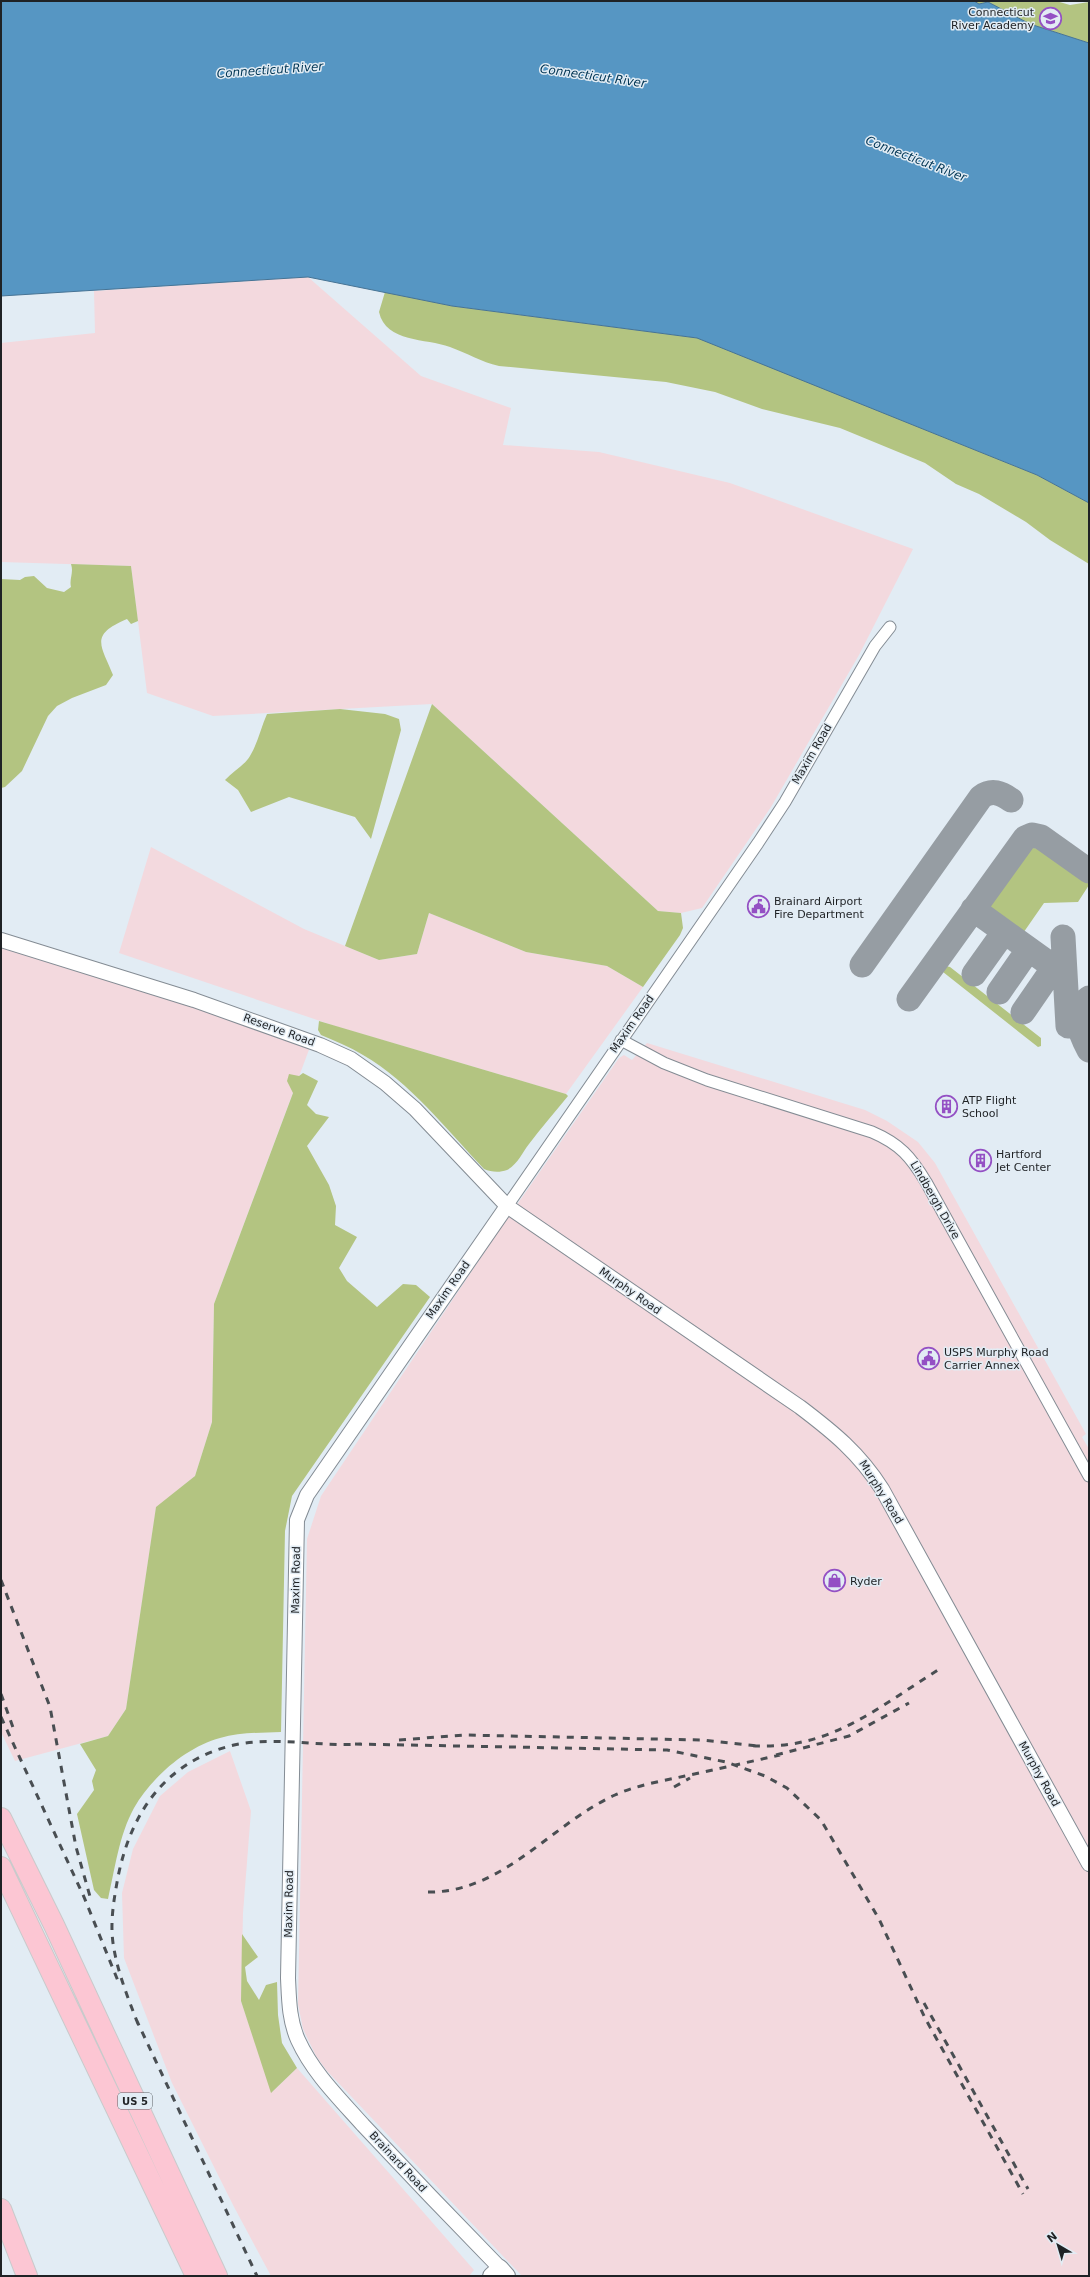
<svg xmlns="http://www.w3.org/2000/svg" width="1090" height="2277" font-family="'DejaVu Sans',sans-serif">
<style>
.industrial{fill:#f3d9de}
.green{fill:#b3c481}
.water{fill:#5696c3;stroke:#467394}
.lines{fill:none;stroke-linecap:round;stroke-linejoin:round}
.taxiway{stroke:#969da3;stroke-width:25}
.minor-casing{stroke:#848c94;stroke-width:13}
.tertiary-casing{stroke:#848c94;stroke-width:16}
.secondary-casing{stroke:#848c94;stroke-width:18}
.motorway-casing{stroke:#c9cacb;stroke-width:22}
.minor{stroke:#fff;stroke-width:11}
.tertiary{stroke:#fff;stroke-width:14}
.secondary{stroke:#fff;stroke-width:16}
.motorway{stroke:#fcc6d3;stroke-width:20}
.rail{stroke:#494e52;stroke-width:3;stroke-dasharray:7 7;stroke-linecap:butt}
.labels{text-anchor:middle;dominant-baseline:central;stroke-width:3;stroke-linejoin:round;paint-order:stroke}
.shield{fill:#e2ecf4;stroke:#5a5f63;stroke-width:1}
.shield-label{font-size:10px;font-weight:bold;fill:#1f2225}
.poi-label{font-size:11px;fill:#1f2225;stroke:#e2ecf4;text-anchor:start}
.street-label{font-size:11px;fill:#1f2225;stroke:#e2ecf4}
.water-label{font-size:12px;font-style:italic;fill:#003554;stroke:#e2ecf4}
</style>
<rect width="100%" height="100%" fill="#e2ecf4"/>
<path class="industrial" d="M308 277 421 376 511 408 503 445 599 452 730 483 913 549 859 655 771 807 702 908 681 913 658 911 432 704 213 716 147 693 131 566 1 562V343L95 333 94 291Z
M151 847 304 929 379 960 417 954 429 913 526 952 607 966 643 987 566 1094 335 1026 119 953Z
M1 948 202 1010 310 1047 214 1304 212 1422 195 1476 156 1508 126 1709 108 1736 15 1761 1 1732Z
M647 1043 865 1110 887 1121 918 1142 935 1163 1086 1434 1082 1437 1089 1449V2276H522L327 2071 316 2056 303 2029 298 2004 307 1539 321 1496 500 1229 619 1058 624 1055 632 1060Z
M230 1751 251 1811 243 1913 241 2001 272 2092 297 2068 474 2270 469 2276H271L233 2205 172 2083 124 1958 122 1893 133 1849 160 1796 188 1772Z"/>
<path class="green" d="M974 1H1056L1070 5 1089 2V43L1030 24 988 2 979 4Z
M385 292 452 306 698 338 1037 475 1089 503V564L1050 540 1026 522 979 494 956 484 925 463 840 428 762 409 715 392 666 382 499 366C481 362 467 353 450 347 426 338 386 343 379 312Z
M71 564 131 566 138 621 131 624 127 619C89 635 101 645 113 675L106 685 72 698 57 706 48 716 22 771 5 787 1 788V579L20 580 25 577 34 576 47 588 64 592 71 587C69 579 74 573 71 564Z
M432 704 658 911 681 913 683 928 680 935 643 987 607 966 526 952 429 913 417 954 379 960 345 946Z
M340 709 385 714 399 719 401 730 371 839 355 817 289 797 251 812 238 790 225 780C233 771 244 766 250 756 258 743 261 727 267 714Z
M1031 848C1048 846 1075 872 1089 881V885L1078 902 1044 903 1019 939 988 917 984 908 1021 855Z
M946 966 950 967 1041 1038V1046L1038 1047 943 972Z
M319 1021 566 1094 568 1096C555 1112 541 1128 529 1144 522 1153 518 1164 507 1170 499 1173 491 1172 484 1169 447 1130 410 1082 363 1055 350 1047 335 1041 321 1035L318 1030Z
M303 1073 318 1081 307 1105 316 1114 329 1117 307 1146 329 1185 336 1206 335 1225 357 1237 339 1268 347 1281 377 1307 403 1284 416 1285 430 1297 292 1496 285 1531 281 1732C260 1733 239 1732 220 1738 186 1747 151 1778 134 1808 119 1835 115 1869 108 1899L101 1898 94 1890 77 1814 94 1790 92 1781 96 1770 80 1744 108 1736 126 1709 156 1507 195 1476 212 1422 214 1304 293 1093 287 1081 289 1074 299 1076Z
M242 1934 258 1957 245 1967 247 1981 259 2000 266 1985 277 1982 278 2015 282 2043 297 2068 271 2093 241 2001Z"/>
<path class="water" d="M1 1H974L979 4 988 2 1030 24 1089 43V503L1037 475 697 338 452 306 308 277 1 296Z"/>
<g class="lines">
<path class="taxiway" d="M973 909 1062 973 1064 978
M1063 937 1068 1026
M862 965 981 797C992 789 1001 793 1011 800
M974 974 999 939 1003 936 1011 937
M999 992 1024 956 1029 954 1036 955
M1089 998C1070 1012 1080 1033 1089 1050
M909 999 1025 838 1032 835 1041 837 1089 871
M1023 1012 1063 954"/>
<defs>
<path id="minor" d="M621 1040 664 1063 707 1080 872 1132C900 1144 911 1157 926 1182L1089 1476
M507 1206 758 843 785 802 875 646 890 627"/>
<path id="tertiary" d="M1 940 194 1000 320 1045 351 1059 385 1083 415 1109 507 1206 800 1407C833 1432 859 1453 882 1489L1089 1864
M500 2268C454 2221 408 2173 363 2125 340 2099 313 2073 298 2040 289 2020 289 1999 288 1978L297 1520 307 1495 507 1206"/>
<path id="secondary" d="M491 2276 500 2268 507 2276"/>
<path id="motorway" d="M1 1818 54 1925 217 2276
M1 1867 196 2276
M1 2209 27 2276"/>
</defs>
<use href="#minor" class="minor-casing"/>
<use href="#tertiary" class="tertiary-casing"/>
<use href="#secondary" class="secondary-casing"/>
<use href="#motorway" class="motorway-casing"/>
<use href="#minor" class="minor"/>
<use href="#tertiary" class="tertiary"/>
<use href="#secondary" class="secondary"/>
<use href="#motorway" class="motorway"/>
<path class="rail" d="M1 1580 50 1707 76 1847 91 1900
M1 1694 15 1733
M1 1717 84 1897 118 1981
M399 1740 464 1735 701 1740 759 1746
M355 1744 667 1750 726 1762 765 1776 787 1788 821 1820 879 1919 925 2018 1023 2194
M753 1746C769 1746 786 1746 802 1742 851 1732 896 1696 938 1670
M776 1755 849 1736 909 1703
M674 1787 690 1778
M428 1892C503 1893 551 1824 615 1795 637 1785 662 1781 685 1776 717 1769 749 1762 780 1755
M924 2003 1028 2189
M136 2019 257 2276
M138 2024C128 1998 117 1971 113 1943 110 1921 114 1899 118 1877 131 1812 166 1761 234 1745 275 1736 320 1747 361 1744"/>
</g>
<defs>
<symbol id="school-ring" viewBox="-11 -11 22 22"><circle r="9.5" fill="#e2ecf4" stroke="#9450c4" stroke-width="1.5"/><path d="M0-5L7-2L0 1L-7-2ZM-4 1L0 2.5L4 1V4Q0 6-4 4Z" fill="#9450c4"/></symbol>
<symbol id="civic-ring" viewBox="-11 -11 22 22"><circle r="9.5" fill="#e2ecf4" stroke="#9450c4" stroke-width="1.5"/><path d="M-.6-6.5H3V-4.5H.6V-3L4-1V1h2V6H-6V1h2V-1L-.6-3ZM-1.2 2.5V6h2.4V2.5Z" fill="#9450c4"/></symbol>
<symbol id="building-ring" viewBox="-11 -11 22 22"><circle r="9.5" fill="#e2ecf4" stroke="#9450c4" stroke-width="1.5"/><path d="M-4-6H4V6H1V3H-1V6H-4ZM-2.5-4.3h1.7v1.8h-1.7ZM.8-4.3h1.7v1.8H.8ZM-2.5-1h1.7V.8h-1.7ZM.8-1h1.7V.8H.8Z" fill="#9450c4"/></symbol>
<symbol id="shop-ring" viewBox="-11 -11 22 22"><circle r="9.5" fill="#e2ecf4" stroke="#9450c4" stroke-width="1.5"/><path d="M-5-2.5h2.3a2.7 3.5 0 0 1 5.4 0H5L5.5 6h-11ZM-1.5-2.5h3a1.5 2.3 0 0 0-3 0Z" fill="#9450c4"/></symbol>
</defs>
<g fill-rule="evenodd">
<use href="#school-ring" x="1038" y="6" width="25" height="25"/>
<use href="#civic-ring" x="746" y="894" width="25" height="25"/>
<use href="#building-ring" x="934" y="1094" width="25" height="25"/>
<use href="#building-ring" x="968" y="1148" width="25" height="25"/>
<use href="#civic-ring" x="916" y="1346" width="25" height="25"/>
<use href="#shop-ring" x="822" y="1568" width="25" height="25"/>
</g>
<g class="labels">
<rect class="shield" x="118" y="2093" width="34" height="16" rx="3"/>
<g class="shield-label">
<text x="135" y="2101">US 5</text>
</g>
<g class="poi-label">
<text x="1034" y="12" text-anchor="end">Connecticut<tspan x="1034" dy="13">River Academy</tspan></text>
<text x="774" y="901">Brainard Airport<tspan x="774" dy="13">Fire Department</tspan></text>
<text x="962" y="1100">ATP Flight<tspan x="962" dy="13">School</tspan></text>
<text x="996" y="1154">Hartford<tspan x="996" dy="13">Jet Center</tspan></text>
<text x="944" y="1352">USPS Murphy Road<tspan x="944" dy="13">Carrier Annex</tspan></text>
<text x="850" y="1581">Ryder</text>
</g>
<g class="street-label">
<text transform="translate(812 754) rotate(-60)">Maxim Road</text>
<text transform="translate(632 1024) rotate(-55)">Maxim Road</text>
<text transform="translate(279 1030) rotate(20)">Reserve Road</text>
<text transform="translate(935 1200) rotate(60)">Lindbergh Drive</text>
<text transform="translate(448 1290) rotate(-55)">Maxim Road</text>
<text transform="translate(630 1291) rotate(35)">Murphy Road</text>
<text transform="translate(881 1492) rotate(58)">Murphy Road</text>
<text transform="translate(296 1580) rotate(-89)">Maxim Road</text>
<text transform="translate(1039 1774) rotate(61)">Murphy Road</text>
<text transform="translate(289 1904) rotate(-89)">Maxim Road</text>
<text transform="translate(398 2162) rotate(47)">Brainard Road</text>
</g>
<g class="water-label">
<text transform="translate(270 70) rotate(-4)">Connecticut River</text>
<text transform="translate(593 76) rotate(8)">Connecticut River</text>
<text transform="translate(916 159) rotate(21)">Connecticut River</text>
</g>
</g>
<rect width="1090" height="2277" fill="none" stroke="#1f2225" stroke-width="4"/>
<g transform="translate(1058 2245) rotate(322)" stroke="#e2ecf4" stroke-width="3" paint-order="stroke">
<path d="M0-3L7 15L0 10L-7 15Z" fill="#1f2225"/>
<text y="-6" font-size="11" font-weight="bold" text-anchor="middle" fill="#1f2225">N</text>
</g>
</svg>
